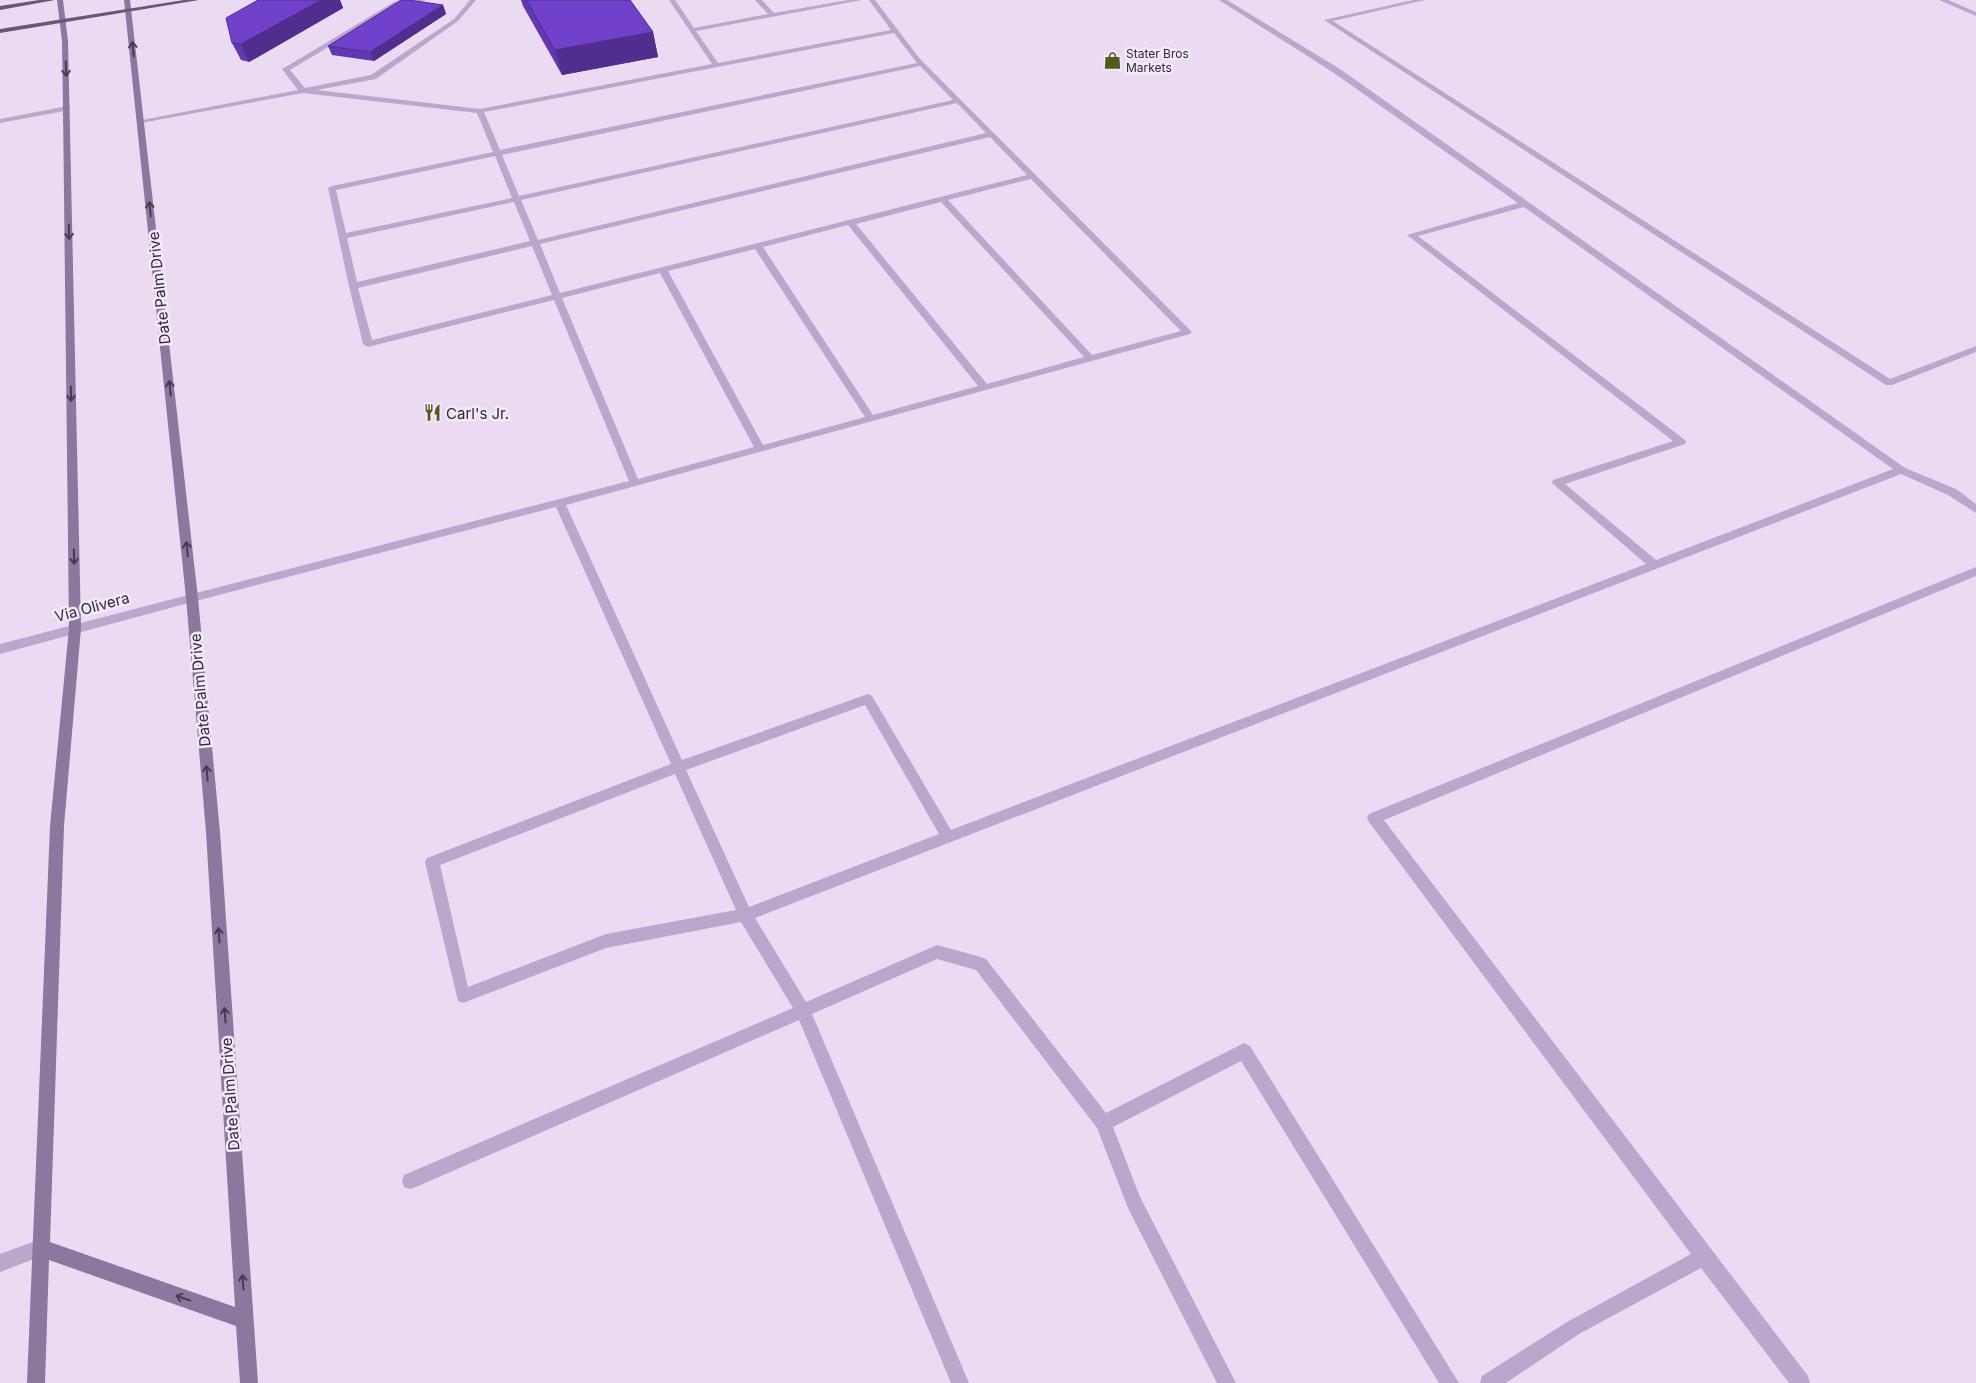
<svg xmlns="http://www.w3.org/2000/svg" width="1976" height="1383" font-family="Inter,sans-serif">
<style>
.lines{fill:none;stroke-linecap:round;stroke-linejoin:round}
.lane{fill:#bba7cc;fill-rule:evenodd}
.street{fill:#bba7cc;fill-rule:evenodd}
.secondary{fill:#8a789f;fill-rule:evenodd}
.primary{fill:#67587a;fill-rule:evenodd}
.wall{fill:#6138af}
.shaded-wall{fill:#4f2e8e}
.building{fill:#7141cb;stroke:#4f2e8e}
.oneway{stroke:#453c52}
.labels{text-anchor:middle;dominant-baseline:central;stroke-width:5;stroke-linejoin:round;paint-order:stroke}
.far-poi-label{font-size:12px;fill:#2e2838;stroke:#f4e8fa;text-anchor:start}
.street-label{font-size:15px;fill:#2e2838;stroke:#f4e8fa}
.poi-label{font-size:15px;fill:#2e2838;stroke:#f4e8fa;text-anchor:start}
</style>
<rect width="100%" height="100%" fill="#eadbf3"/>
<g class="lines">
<path class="lane" d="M406 0H428L398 5 290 70 305 88 371 75 454 19 470 0H476L458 21 376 79 317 90 480 109 712 64 669 0H675L694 28 768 14 755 0H762L774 13 848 0H862L696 31 718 63 891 30 869 0H875L920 59 1192 332 1190 334 566 505 682 760 868 694 872 696 951 830 1646 564 1552 483 1553 480 1673 441 1407 235 1518 203 1334 73 1219 0H1227L1340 69 1905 468 1956 489 1976 504V513L1948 495 1901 474 755 918 806 1002 937 945 981 957 986 959 1106 1113 1238 1046 1244 1043 1250 1046 1459 1383H1439L1241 1061 1113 1127 1140 1197 1236 1383H1217L1128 1208 1097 1128 976 970 937 959 812 1014 969 1383H951L799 1020 416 1187 410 1189 404 1187 402 1181 404 1175 793 1008 741 922 606 948 463 1003 458 1001 425 862 427 858 671 764 556 507 192 602 186 598 192 594 629 481 554 300 368 347 363 344 349 286 328 188 332 186 493 152 477 113 303 93 141 123 137 121 298 90 282 69 284 68 394 2ZM894 33 917 63 500 150 484 112ZM920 66 953 100 519 196 502 155ZM957 103 986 133 538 240 521 200ZM990 137 1027 175 560 293 540 244ZM495 156 512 198 346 233 336 190ZM1031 179 1181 331 1092 355 948 200ZM514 202 530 241 357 282 347 238ZM941 202 1084 357 987 384 856 224ZM1524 207 1893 469 1656 560 1565 484 1685 444 1686 442 1685 440 1418 236ZM848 225 978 386 873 415 763 247ZM532 246 552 295 372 340 358 288ZM755 249 865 417 763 445 668 271ZM660 273 754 447 638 479 562 298ZM865 705 939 834 749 907 686 770ZM675 774 736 910 606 934 468 987 440 865Z
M1413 0H1425L1333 21 1890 379 1976 346V352L1892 385H1886L1324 20Z
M1939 0H1948L1976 12V16Z
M67 106H70V110L0 123V119Z
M1976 567V576L1384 820 1808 1376 1810 1383H1789L1701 1268 1579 1334 1506 1383H1480L1482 1376 1567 1322 1691 1254 1369 822 1367 818 1369 814Z
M41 1239 47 1242 50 1248 47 1254 0 1272V1254Z"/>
<path class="street" d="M192 594 198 598 196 601 0 654V644Z"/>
<path class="secondary" d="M57 0H63L68 41 81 628 64 826 50 1242 235 1307 206 832 186 598 124 0H130L198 598 220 832 258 1383H240L236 1326 49 1260 45 1383H27L50 826 69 628 63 108 62 41Z"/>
<path class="primary" d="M39 0H55L0 10V6Z
M184 0H199L0 33V29Z"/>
</g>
<path class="wall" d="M260 0H340L343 8 249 62 241 60 232 43Z
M521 0H630L653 32 658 57 562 75 523 6Z
M443 5 446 14 374 61 332 55 328 46Z"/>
<path class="shaded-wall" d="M321 0H340L343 8 249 62 241 44Z
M443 5 446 14 374 61 370 52Z
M653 32 658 57 562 75 555 50Z"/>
<path class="building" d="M258 0H321L241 44 232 43 226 18Z
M401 0H409L443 5 370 52 328 46Z
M526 0H630L653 32 555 50Z"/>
<defs><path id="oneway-shaft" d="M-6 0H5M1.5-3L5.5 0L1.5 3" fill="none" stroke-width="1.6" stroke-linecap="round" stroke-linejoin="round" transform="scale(1.25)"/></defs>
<g class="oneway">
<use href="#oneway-shaft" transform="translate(133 49) rotate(-96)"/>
<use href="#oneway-shaft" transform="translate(66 69) rotate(88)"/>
<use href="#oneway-shaft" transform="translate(150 209) rotate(-96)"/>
<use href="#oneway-shaft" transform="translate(69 232) rotate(89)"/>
<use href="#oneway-shaft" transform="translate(170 388) rotate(-96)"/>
<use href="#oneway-shaft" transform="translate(71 394) rotate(89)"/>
<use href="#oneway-shaft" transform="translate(187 549) rotate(-96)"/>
<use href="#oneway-shaft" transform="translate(74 557) rotate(89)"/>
<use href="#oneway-shaft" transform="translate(207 773) rotate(-95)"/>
<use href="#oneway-shaft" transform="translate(219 935) rotate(-94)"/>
<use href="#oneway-shaft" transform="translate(225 1015) rotate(-94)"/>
<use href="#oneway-shaft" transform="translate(243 1282) rotate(-94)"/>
<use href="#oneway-shaft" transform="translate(183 1298) rotate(-161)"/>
</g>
<defs>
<symbol id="shop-bare" viewBox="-9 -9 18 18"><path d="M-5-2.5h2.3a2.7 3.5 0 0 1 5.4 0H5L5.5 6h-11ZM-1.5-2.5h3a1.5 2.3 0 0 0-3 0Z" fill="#505b1b" stroke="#f4e8fa" stroke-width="2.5" paint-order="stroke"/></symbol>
<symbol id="restaurant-bare" viewBox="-9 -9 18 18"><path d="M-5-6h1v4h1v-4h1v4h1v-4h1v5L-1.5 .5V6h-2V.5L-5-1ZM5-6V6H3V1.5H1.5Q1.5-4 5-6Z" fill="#505b1b" stroke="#f4e8fa" stroke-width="2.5" paint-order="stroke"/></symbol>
</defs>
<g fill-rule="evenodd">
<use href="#shop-bare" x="1100" y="48" width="25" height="25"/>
<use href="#restaurant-bare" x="420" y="400" width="25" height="25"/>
</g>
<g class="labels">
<g class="far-poi-label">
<text x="1126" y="53">Stater Bros<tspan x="1126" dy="14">Markets</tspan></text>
</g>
<g class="street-label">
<text transform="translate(159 288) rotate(-96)">Date Palm Drive</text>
<text transform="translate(92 607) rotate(-15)">Via Olivera</text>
<text transform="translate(200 690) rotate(-95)">Date Palm Drive</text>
<text transform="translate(230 1094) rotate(-94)">Date Palm Drive</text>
</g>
<g class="poi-label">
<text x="446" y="413">Carl's Jr.</text>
</g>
</g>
</svg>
